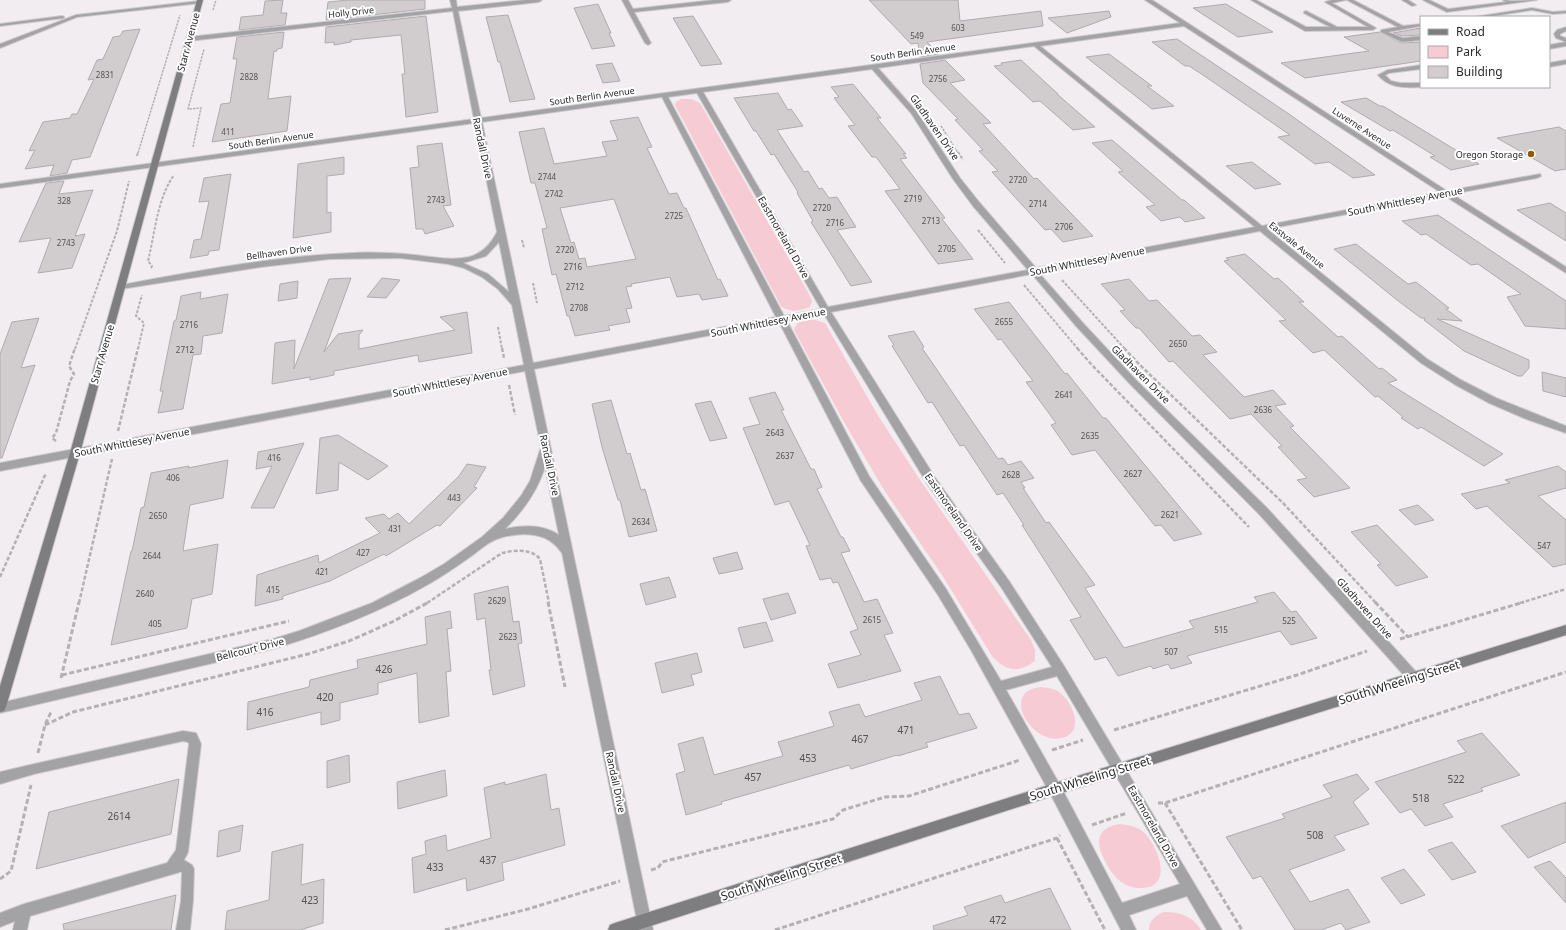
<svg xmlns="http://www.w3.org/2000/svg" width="1566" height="930" font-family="'Noto Sans',sans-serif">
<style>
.green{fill:#f7cbd3}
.building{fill:#d1ccce;stroke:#b0abae;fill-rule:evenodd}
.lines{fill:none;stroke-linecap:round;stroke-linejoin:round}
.lane-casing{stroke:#cdcacd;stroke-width:2}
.street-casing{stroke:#cdcacd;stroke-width:2}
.secondary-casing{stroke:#cdcacd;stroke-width:2}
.path-far3{stroke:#b4b1b4;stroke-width:1.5;stroke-dasharray:2.5 1;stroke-linecap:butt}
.path-far2{stroke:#b4b1b4;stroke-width:2;stroke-dasharray:3 1.5;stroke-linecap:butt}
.path-far1{stroke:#b4b1b4;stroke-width:2.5;stroke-dasharray:4 2;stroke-linecap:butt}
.path{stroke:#b4b1b4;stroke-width:3;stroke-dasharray:5 2.5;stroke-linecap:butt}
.lane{fill:#a3a2a4;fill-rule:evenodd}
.street{fill:#a3a2a4;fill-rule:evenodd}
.secondary{fill:#7e7e80;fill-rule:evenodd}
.poi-dot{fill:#8d5d06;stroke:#fff;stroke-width:1.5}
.labels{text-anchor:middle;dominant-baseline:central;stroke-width:4;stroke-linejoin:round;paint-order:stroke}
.number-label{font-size:8px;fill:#545254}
.far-street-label{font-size:9px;fill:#2a292b;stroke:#fff}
.far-poi-label{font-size:9px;fill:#2a292b;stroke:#fff;text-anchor:end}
.street-label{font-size:10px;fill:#2a292b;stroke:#fff}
.near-number-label{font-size:10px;fill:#545254}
.near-street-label{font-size:12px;fill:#2a292b;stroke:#fff}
</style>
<rect width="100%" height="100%" fill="#f1edf1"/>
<path class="green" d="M681 99H691L700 103 809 294 812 301 810 307C800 311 790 313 781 306L675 105 676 102Z
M812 319 825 323 877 414 920 480 1031 640 1035 650V661C1017 674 1006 671 992 656L942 575 884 490 844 422 794 330 797 323Z
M1041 687C1047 688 1054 688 1059 692 1073 702 1086 733 1061 738 1032 745 999 691 1041 687Z
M1120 824C1127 825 1135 826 1141 830 1157 842 1175 886 1143 888 1124 889 1113 877 1105 861 1095 842 1096 828 1120 824Z
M1163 912C1178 911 1193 916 1201 930H1149C1148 921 1156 916 1163 912Z"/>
<path class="building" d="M283 0 281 13H287L285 25 239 30 241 17 263 15 265 1Z
M348 0H425V9L326 20 328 2Z
M869 0H958L960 21 1041 11 1043 26 927 42 939 54 920 57 918 43 911 44Z
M598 4 611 33H609L615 46 592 49 574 8Z
M1226 4 1273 32 1238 37 1193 8Z
M1109 11 1111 17 1067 33 1048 18Z
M508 15 535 99 510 102 500 62H498L486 17Z
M426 16 438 112 406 117 402 74H405L401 35 351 40V42L334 45V42L325 43 326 27Z
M693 16 722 64 701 66 673 18Z
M1421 28V35L1403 36 1393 33Z
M140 29 90 157 72 160 67 173 50 176 54 165 25 169 35 150 29 151 43 122 70 118 72 114H77L94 79 88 80 97 60 103 59 113 37 120 36 123 31Z
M284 32 282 48 277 49V51H274L268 99 291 96 287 131 212 142 221 104 230 103 237 59H233L237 37Z
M1380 32 1401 43 1421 42V61L1305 78 1281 63 1369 51 1344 37Z
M1177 39 1286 112 1375 175 1353 178 1329 162 1315 164 1278 137 1290 135 1203 75 1189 66H1185L1152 42Z
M1109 54 1152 86H1147L1174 106 1152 109 1086 57Z
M945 60 965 80 950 83 991 123 983 124 1034 179 1037 178 1093 236 1063 242 1051 229 1045 230 992 172 998 171 979 151 983 150 955 120 958 119 923 83 920 64Z
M1021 60 1058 94H1057L1095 127 1073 130 1040 101 1033 102 994 66 1002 65 1001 63Z
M612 63 620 81 603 83 596 65Z
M853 84 881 118H877L906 154H903L907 158 900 159 935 205 945 218 942 219 973 259 938 264 885 191 900 189 876 157H872L848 126 855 125 834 98 839 97 831 87Z
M778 93 788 110 791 109 803 126 777 130 804 172 808 171 819 189 822 188 829 198 837 197 856 227 837 230 872 282 851 286 811 222 813 221 797 193 798 192 774 154 771 155 756 131H754L734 98Z
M1366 98 1380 106H1383L1479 164 1451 170 1430 157 1435 156 1393 130 1390 131 1341 102Z
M638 117 652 147 647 148 669 194 677 193 684 208H686L718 280 720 279 728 296 702 300 699 294 677 297 670 277 631 284 632 286 626 287 632 308 626 309 630 322 608 326 610 330 575 336 569 316H567L556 274 552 275 542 229 547 228 535 183H531L519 132 544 128 554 164 607 156 602 142 618 140 610 121ZM614 199 636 259 587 267 585 258 579 259 574 242 571 243 560 208Z
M1559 127 1566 131V169L1555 171 1497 138Z
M1112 140 1182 200H1184L1205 218 1185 222 1180 217 1161 221 1146 207 1155 205 1118 172 1123 171 1092 143Z
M442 143 451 205 443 206 454 226 425 234 423 229H416L410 168 419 167 417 146Z
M344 157V174L327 176V213L331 212V232L293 238 298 164Z
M1252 162 1281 184 1255 189 1226 166Z
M231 174 219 250 209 251 208 255 190 258 194 240 201 239 209 201 199 202 204 178Z
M64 181 59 194 93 190 75 236 85 234 72 268 38 273 51 238 19 242 46 183Z
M1550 203 1566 213V241L1517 210Z
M1438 215 1566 301V329L1525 326 1507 297 1521 294 1478 264 1471 265 1426 234 1421 235 1402 221Z
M1356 244 1408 284 1416 282 1449 308 1446 309 1462 321 1437 319 1529 360V368L1522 376H1518L1464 351 1424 320 1425 318H1421L1397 300 1334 249Z
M1245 254 1274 279 1278 278 1304 302H1299L1338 337 1342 336 1379 369 1382 368 1397 380 1388 383 1503 454 1484 466 1421 427 1418 429 1401 418 1403 417 1378 396 1375 397 1324 350 1313 353 1279 321 1286 320 1224 261 1229 260 1226 258Z
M351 278 324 352 338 334 363 330 359 335V349L455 330 440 317 467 312 472 353 419 362 418 355 334 371V375L310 380V377L272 384 275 343 295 340 294 369 329 279Z
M382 278 400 280 386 298 367 297Z
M1129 279 1149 301 1157 300 1192 336 1200 335 1217 352 1203 355 1244 397 1273 390 1286 404 1275 406 1294 426 1290 427 1350 488 1314 497 1297 480 1307 478 1278 447 1282 446 1251 414 1230 419 1173 361 1169 362 1139 328H1136L1120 311 1125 310 1101 284Z
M298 281 297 298 278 301 280 284Z
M201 292 200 299 228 294 222 333 203 336 201 354 193 355 183 409 158 413 163 391H160L166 360 174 321 176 320 181 296Z
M1009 302 1065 374 1067 373 1103 418H1106L1202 534 1174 541 1161 525 1155 526 1095 450 1072 455 1051 425 1056 423 1026 382 1033 381 1001 339 998 340 974 309Z
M39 318 21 368 35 365 2 458H0V354L12 322Z
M914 331 924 347 922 348 998 459 1003 458 1008 465 1021 461 1034 478 1021 482 1025 488H1023L1046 523 1049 522 1095 585 1085 588 1124 648 1194 628 1189 621 1258 602 1254 597 1274 592 1291 612 1296 611 1317 638 1291 645 1280 631 1187 656 1192 663 1171 669 1168 664 1153 669 1151 666 1118 676 1106 657 1095 660 1070 620 1081 617 1022 525H1024L1003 493 997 495 964 445 960 446 932 402 928 403 892 346 894 345 888 336Z
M1542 372 1566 378V397L1543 391Z
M775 392 784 410H781L811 469H814L822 487 817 489 841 537H843L850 551 841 553 864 602 877 599 893 633 884 635 901 671 838 688 828 664 861 655 850 632 858 629 838 582 833 583 831 578 820 580 806 546 810 545 789 501 775 505 743 428 760 424 749 398Z
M611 400 627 454 630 453 641 490 645 489 657 531 629 537 620 500H618L602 447 592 404Z
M711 401 727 438 710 441 695 404Z
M338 435 388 466 368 480 339 462 338 490 316 494 320 438Z
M304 443 274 508H251L272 466 256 469 258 452Z
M228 460 223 498 190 505 183 551 218 544 212 594 192 599 187 628 111 645 131 551H132L141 508 144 507 151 473 189 466 188 468Z
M467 464 486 467 474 487 477 488 440 526 437 525 386 556 384 554 330 581 283 596V599L255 606 257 575 318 555 319 563 380 533 365 518 384 514 389 519 398 513 409 524 459 476Z
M1558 466 1566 472V488L1538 496 1566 520V564L1553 567 1487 506 1476 509 1461 494 1510 483 1505 480Z
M1418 505 1434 520 1415 525 1399 510Z
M1377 525 1428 577 1396 586 1377 565 1381 564 1351 532Z
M737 552 743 569 719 574 713 558Z
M669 577 676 597 646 605 640 584Z
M508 586 513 622 519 621 522 643 518 644 525 686 493 695 489 670H491L485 618 477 620 474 594Z
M788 593 796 613 771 620 763 599Z
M450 611 452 628 447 629 451 671 446 672 449 716 419 723 417 673 378 683V694L340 703V720L321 725V712L247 730 248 702 309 687 310 680 358 668 357 660 427 644 425 617Z
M766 622 773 641 744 648 738 628Z
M697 653 702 672 691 675 694 685 662 693 655 663Z
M940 676 959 715 969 713 977 728 926 743 928 747 898 756 897 755 851 769 849 765 721 802 722 804 686 815 676 774 685 771 678 744 703 737 714 775 783 756 778 742 834 726 829 712 859 704 865 717 922 700 914 683Z
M1482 733 1520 775 1481 788 1483 791 1443 804 1453 817 1425 826 1411 809 1400 813 1375 782 1466 752 1457 741Z
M349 755 350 782 327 788V761Z
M445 770 447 796 398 809 397 782Z
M546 774 551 810 559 808 565 845 502 863 504 880 467 891 466 878 414 893 412 858 426 854 425 841 446 835 447 851 491 838 484 788 505 782V785Z
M1357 774 1369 789 1353 802 1369 824 1334 836 1345 850 1289 870 1310 902 1348 889 1370 922 1346 930 1341 923 1321 930H1295L1261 876 1253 879 1226 837 1285 818 1282 814 1332 797 1323 785Z
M179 779 171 834 36 869 49 812Z
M1566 802V842L1528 858 1501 826Z
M243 825 240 851 217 857 219 831Z
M1452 842 1476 872 1452 880 1428 850Z
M303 844 301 885 324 879 323 923 300 930H225L227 911 269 900 272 852Z
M1550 861 1566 878V903L1534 867Z
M1404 869 1425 895 1401 904 1381 878Z
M1050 888 1071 930H934L933 926 968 915 964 907 1001 895 1005 903Z
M176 895 171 930H64L63 924Z"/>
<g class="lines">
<defs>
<path id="lane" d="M1251 0H1256L1306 27H1330L1304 13V12L1306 11 1337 27H1368L1325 2 1332 0H1346L1332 3 1376 28 1373 30 1305 31Z
M1347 0H1353L1403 26 1421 24V26L1388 32 1403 38 1421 36V40L1402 42 1381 32V30L1398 27Z
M1402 0H1408L1416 5 1412 6Z
M1423 0H1429L1448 9 1506 2 1503 0 1512 1 1537 0 1447 12Z
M199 1 201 2V3L77 17 0 48V44L76 15Z
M1532 8 1553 12 1566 11V13L1553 14 1532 10 1486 17H1474Z
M62 16 64 17V18L0 26V24Z
M1566 27V31L1560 34V36L1566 38V42L1556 38 1554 34 1557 30Z
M1566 42V46L1549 49V45Z
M1566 60V64L1549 67V63Z
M1421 65V69L1389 73 1385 75 1391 81 1400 83H1421V87C1405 88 1389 88 1378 75L1388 70Z
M183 731 196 733 201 744 188 852 184 860 192 865 194 869 193 901 190 930H176L181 901 182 872H180L30 916 27 930H13L15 921 0 927V913L24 904 167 863 176 850 189 744 188 742 183 741 34 774 0 784V772L34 764Z"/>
<path id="street" d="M450 0H456L457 7 525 0H542L539 2 458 11 481 118 1180 23 1145 0H1152L1447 191 1540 174 1541 176 1537 178 1452 194 1566 267V273L1445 196 1267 229 1427 359 1461 380 1496 398 1566 426V433L1526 419 1489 403 1454 384 1421 363 1260 231 1039 273 1082 322 1137 381 1267 508 1418 674 1420 678 1418 682 1414 683 1410 682 1259 514 1131 385 1076 326 1032 274 831 312 936 479 1009 581 1064 666 1222 930H1207L1187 896 1129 915 1136 930H1121L1050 793 971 650 938 595 861 481 779 322 534 369 653 930H639L562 553C548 532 525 532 503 537 490 540 481 549 470 557 456 567 441 577 427 585 378 613 326 633 273 649L0 713V703L273 639 299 631 372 603 420 578 444 564 482 537 503 518 521 496 530 481 541 447 525 371 0 471V463L524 365 512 305 498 289 482 277 464 268 448 264 400 258 330 259 261 267 121 289 117 287 121 285C197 271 275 256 352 253 373 252 394 253 415 255 434 257 451 261 469 257 483 253 491 244 497 232L475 123 0 188V184L474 119 453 11 189 41 186 39 189 37 452 8ZM1184 26 1440 192 1262 226 1040 46ZM1034 46 1255 227 1036 268 979 202 960 178 916 111 878 68ZM872 69 911 113 953 179 973 206 1028 270 828 307 703 92ZM697 93 821 309 784 316 668 97ZM662 97 776 317 533 363 482 122ZM499 242 509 292 488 274 463 263 486 256ZM824 314 928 485 1001 587 1052 667 1001 681 946 589 869 476 787 321ZM545 467 559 535C543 524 523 525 505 529 523 511 537 492 545 467ZM1057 676 1180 884 1122 903 1060 785 1006 690Z
M622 0H628L633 9 714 0H731L728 2 634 12 651 43 648 45 645 43Z"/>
<path id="secondary" d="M197 0H203L80 453 6 707 4 711 0 712V686L70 453Z
M1566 625V635L1055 795 638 930H608L610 925 615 923 1055 783Z"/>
</defs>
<use href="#lane" class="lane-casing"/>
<use href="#street" class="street-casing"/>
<use href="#secondary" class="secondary-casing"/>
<path class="path-far3" d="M213 10 216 0
M941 126 958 153
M193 147 201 108 188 109 204 49
M138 153 180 15"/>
<path class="path-far2" d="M958 152 963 160
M137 156 138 152
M978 230 1005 263
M522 240 524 248
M151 268 152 266 148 261C155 233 157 199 174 175
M1062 280 1125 349
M533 283 537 303
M1024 285 1078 349
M498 327 502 349
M75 349 117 231 129 181
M138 349 144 323 136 316 142 295"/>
<path class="path-far1" d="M502 348 504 358
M1077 348 1091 364 1249 527
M1124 348 1140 365 1284 504 1376 603
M509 385 515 415
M118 431 138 348
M56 441 52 438 56 433 70 381 74 374 69 366 75 348
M0 577 46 473
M79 603 112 459
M427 603 502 553C514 550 531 548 540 559L549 603
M1520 603 1566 589"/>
<path class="path" d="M548 602 565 687
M1375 602 1408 637
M1400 639 1524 602
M62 675 289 621
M61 678 79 602
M45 725 73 712 308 654 349 641 392 622 429 602
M1114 730 1297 675 1367 651
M1052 750 1083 740
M38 753 45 725 51 712
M1158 803H1165L1566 672
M1165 803 1242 930
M1092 825 1127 813
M1057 838 1105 930
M651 870 658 868 662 862 833 819 843 810 885 797 909 796 1020 760
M0 879 11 871 31 785
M445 930 528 909 620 881
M775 930 1057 838 1060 835"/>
<use href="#lane" class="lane"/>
<use href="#street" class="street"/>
<use href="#secondary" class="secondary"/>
</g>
<circle class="poi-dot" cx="1531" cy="154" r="4"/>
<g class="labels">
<g class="number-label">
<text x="958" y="27">603</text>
<text x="917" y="35">549</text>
<text x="105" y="74">2831</text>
<text x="249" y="76">2828</text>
<text x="938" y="78">2756</text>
<text x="228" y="131">411</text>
<text x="547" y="176">2744</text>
<text x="1018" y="179">2720</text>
<text x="554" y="193">2742</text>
<text x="913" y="198">2719</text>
<text x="436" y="199">2743</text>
<text x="64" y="200">328</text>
<text x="1038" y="203">2714</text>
<text x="822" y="207">2720</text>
<text x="674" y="215">2725</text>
<text x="931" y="220">2713</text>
<text x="835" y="222">2716</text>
<text x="1064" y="226">2706</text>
<text x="66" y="242">2743</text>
<text x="947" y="248">2705</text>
<text x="565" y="249">2720</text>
<text x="573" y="266">2716</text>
<text x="575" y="286">2712</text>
<text x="579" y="307">2708</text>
<text x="1004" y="321">2655</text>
<text x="189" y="324">2716</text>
<text x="1178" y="343">2650</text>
<text x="185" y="349">2712</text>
<text x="1064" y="394">2641</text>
<text x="1263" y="409">2636</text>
<text x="775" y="432">2643</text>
<text x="1090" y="435">2635</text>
<text x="785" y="455">2637</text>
<text x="274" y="457">416</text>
<text x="1133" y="473">2627</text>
<text x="1011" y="474">2628</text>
<text x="173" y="477">406</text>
<text x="454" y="497">443</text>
<text x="1170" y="514">2621</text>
<text x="158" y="515">2650</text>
<text x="641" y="521">2634</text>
<text x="395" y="528">431</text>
<text x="1544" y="545">547</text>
<text x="363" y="552">427</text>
<text x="152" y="555">2644</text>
<text x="322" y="571">421</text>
<text x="273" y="589">415</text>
<text x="145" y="593">2640</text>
<text x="497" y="600">2629</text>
<text x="872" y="619">2615</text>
<text x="1289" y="620">525</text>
<text x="155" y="623">405</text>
<text x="1221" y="629">515</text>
<text x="508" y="636">2623</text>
<text x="1171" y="651">507</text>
</g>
<g class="far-street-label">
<text transform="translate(351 12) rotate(-6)">Holly Drive</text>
<text transform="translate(913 52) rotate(-8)">South Berlin Avenue</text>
<text transform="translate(592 96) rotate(-8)">South Berlin Avenue</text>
<text transform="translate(1362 128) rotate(33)">Luverne Avenue</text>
<text transform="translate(271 140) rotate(-8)">South Berlin Avenue</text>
<text transform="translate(1297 245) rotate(39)">Eastvale Avenue</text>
<text transform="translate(279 252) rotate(-8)">Bellhaven Drive</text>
</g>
<g class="far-poi-label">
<text x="1523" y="154">Oregon Storage</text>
</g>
<g class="street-label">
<text transform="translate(188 42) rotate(-75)">Starr Avenue</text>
<text transform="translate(935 127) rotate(55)">Gladhaven Drive</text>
<text transform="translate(483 148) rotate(78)">Randall Drive</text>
<text transform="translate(1405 201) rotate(-11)">South Whittlesey Avenue</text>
<text transform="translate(784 237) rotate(60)">Eastmoreland Drive</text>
<text transform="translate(1087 261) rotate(-11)">South Whittlesey Avenue</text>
<text transform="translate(768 322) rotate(-11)">South Whittlesey Avenue</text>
<text transform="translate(102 354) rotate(-74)">Starr Avenue</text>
<text transform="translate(1141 374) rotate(45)">Gladhaven Drive</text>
<text transform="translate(450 382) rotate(-11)">South Whittlesey Avenue</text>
<text transform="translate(132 442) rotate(-11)">South Whittlesey Avenue</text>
<text transform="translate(550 465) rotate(78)">Randall Drive</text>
<text transform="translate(954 512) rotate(55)">Eastmoreland Drive</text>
<text transform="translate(1365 608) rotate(48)">Gladhaven Drive</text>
<text transform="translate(250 649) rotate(-14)">Bellcourt Drive</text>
<text transform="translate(616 782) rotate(78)">Randall Drive</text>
<text transform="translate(1154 826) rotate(60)">Eastmoreland Drive</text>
</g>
<g class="near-number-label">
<text x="384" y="669">426</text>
<text x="325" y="697">420</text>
<text x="265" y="712">416</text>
<text x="906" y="730">471</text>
<text x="860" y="739">467</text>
<text x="808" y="758">453</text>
<text x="753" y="777">457</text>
<text x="1456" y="779">522</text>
<text x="1421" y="798">518</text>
<text x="119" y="816">2614</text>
<text x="1315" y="835">508</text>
<text x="488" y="860">437</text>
<text x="435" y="867">433</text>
<text x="310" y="900">423</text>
<text x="998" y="920">472</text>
</g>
<g class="near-street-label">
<text transform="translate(1399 682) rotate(-17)">South Wheeling Street</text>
<text transform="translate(1090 778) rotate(-17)">South Wheeling Street</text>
<text transform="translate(781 877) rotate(-18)">South Wheeling Street</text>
</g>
</g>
<rect x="1420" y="16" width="130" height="72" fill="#ffffff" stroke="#aaa9aa"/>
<rect x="1428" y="29" width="20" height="6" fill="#7e7e80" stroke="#aaa9aa"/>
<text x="1456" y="36" font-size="12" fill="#2a292b">Road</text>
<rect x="1428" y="46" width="20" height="12" fill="#f7cbd3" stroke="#aaa9aa"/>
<text x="1456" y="56" font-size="12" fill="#2a292b">Park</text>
<rect x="1428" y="66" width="20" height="12" fill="#d1ccce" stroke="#aaa9aa"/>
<text x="1456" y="76" font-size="12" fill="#2a292b">Building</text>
</svg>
